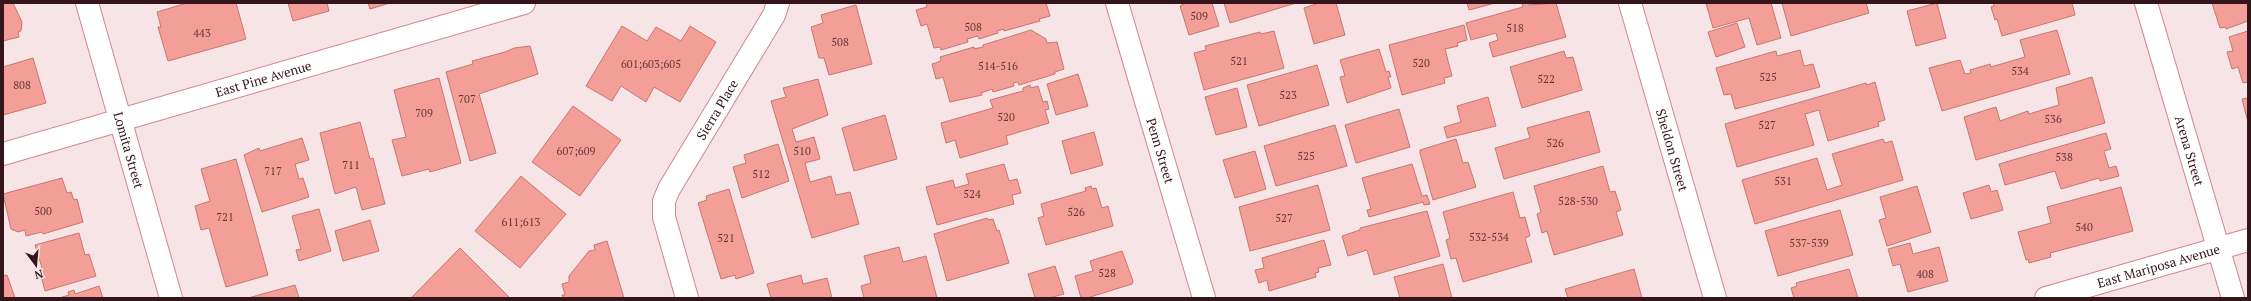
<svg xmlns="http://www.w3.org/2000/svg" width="2251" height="301" font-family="'PT Serif',serif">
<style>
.building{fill:#f39f97;stroke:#c7766f}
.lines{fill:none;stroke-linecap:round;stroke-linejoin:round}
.minor-casing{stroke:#d48294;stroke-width:24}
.tertiary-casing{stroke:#d48294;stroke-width:24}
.minor{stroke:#fff;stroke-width:22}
.tertiary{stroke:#fff;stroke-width:22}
.labels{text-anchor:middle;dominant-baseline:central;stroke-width:3.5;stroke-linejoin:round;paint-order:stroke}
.number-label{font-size:11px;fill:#64383b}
.street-label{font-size:13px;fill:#34151c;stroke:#f7e4e7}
</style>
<rect width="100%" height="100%" fill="#f7e4e7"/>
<path class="building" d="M3 3H13L22 22 21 31 18 32 19 37 3 41Z
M187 3H236L246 39 168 61 158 27H161L157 12Z
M288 3H327L329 11 293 21Z
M368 3H390L370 9Z
M926 3H1046L1050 16 1039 19 1040 21 1004 31V29L997 31 998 33 979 39 978 36 967 39 968 42 941 50 940 47 934 48 927 24 921 26 916 10 927 7Z
M1185 3H1212L1219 26 1189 35 1180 6Z
M1224 3H1296L1230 23Z
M1319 3H1336L1345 35 1314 44 1304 8Z
M1467 3H1495L1469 10Z
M1522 3H1528L1529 5 1556 3 1566 37 1493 57 1489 43 1498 40 1496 33 1471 40 1466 23 1523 7Z
M1706 3H1771L1781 38 1757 45 1749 18 1713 28Z
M1782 3H1866L1869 13 1791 36Z
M1937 3 1946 38 1916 46 1907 11Z
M1993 3H2072L2075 15 2002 36 1997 19 1995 20 1991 7 1994 6Z
M2212 3H2248V21L2226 29V27L2220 28Z
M856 5 872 64 829 75 824 58H819L811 27 823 23 821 15Z
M1737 23 1745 47 1716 57 1708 32Z
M1464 25 1467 40 1457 43 1458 46 1445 49 1452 76 1444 78 1445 83 1402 95 1389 45Z
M622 26 647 41 656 27 681 41 690 26 716 42 680 102 654 87 646 102 621 86 612 101 586 86Z
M1031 30 1046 39 1047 43 1057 42 1064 69 1055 72V74L1019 85 1018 82 1013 83 1014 86 993 92 992 89 981 93 982 95 950 102 943 77 936 79 932 64 941 61 940 57 974 47V49L983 47V45Z
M2057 30 2070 74 1942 111 1929 68 1960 60 1965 74 1971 73 1970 70 1990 64 1991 67 2025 57 2020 40Z
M1274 31 1284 68 1204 90 1194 53 1206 50 1205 46 1260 32 1261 34Z
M2248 31V82L2243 83 2238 67 2232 69 2227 52 2233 51 2229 37Z
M530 46 538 74 479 94 496 153 470 161 446 72 473 64 472 61 505 52 514 48Z
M1379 49 1386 72 1389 71 1391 77H1388L1391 88 1347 103 1340 77 1345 76 1340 60Z
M1800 50 1804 66 1813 64 1820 87 1735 109 1731 94 1724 95 1716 68 1776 51 1777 56Z
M1564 51 1566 58 1573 57 1582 90 1522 108 1510 67Z
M33 58 46 103 3 115V67Z
M1317 65 1329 105 1259 126 1247 85Z
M1078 74 1088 106 1056 115 1047 84Z
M2092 77 2105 123 1976 160 1964 117 1996 107 2000 121 2028 111 2029 114 2059 105 2056 88Z
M439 78 461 163 430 172 429 169 402 176 392 140 406 137 394 90Z
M818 79 828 115 792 129 796 142 814 137 820 159 805 163 810 182 831 176 836 195 850 192 859 224 812 238 771 101 786 97 783 88Z
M1875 82 1885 120 1878 122 1879 126 1828 141 1819 110 1805 114 1814 145 1737 167 1725 124 1866 83 1867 85Z
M1030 85 1031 88 1038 86 1043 102 1047 101 1049 109 1045 110 1049 123 1006 136 1008 144 960 158 955 140 946 143 941 123 993 108 990 100 1023 91V88Z
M1237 88 1247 127 1216 135 1205 97Z
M1488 97 1496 126 1447 138 1444 127 1461 122 1457 106Z
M2248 98V122L2242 99Z
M573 106 621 140 580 196 532 162Z
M1399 109 1410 147 1356 163 1345 125Z
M1589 111 1600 152 1504 179 1495 148 1530 138 1527 128Z
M885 115 897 159 854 171 842 128Z
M360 122 370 159 373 158 385 204 362 210 356 187 335 194 320 133Z
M1335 125 1347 166 1276 186 1264 146Z
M1094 132 1103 165 1071 174 1062 141Z
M2106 133 2111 149 2104 151 2109 168 2116 166 2119 176 2100 181 2099 178 2061 189 2055 171 2005 185 1999 164Z
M302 138 309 160 295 164 299 179 303 178 309 197 262 212 244 155 259 148 260 151Z
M1456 139 1463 163 1468 162 1476 187 1433 200 1420 153V150Z
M1883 139 1885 143 1892 141 1903 180 1755 224 1742 180 1817 158 1827 190 1842 185 1832 154Z
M778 144 789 181 742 198 733 167 746 163 744 155Z
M1255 151 1266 189 1235 198 1223 160Z
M236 159 268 275 226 287 209 228 201 230 195 206 210 201 201 169Z
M1004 164 1009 181 1017 179 1021 193 1012 195 1014 204 937 225 926 187 953 180 955 188 969 184 966 174Z
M1412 164 1422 196 1427 195 1430 204 1424 205 1423 202 1369 217 1367 210 1371 209 1362 178Z
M1603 166 1610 192 1615 191 1621 210 1616 212 1623 235 1554 255 1547 231 1542 233 1537 214 1541 212 1534 186Z
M521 176 566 214 520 268 475 231Z
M62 178 67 193 71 192 74 200 77 199 83 222 43 234 42 232 26 236 25 230 18 232 11 229 3 194Z
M1318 185 1330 230 1250 251 1239 207Z
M1989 185 1991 192 1997 190 2003 210 1971 219 1963 193Z
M1091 186 1092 189 1096 188 1102 208 1108 206 1113 226 1046 245 1038 218 1044 216 1041 204 1086 191 1085 188Z
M1917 186 1931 232 1887 246 1879 220 1886 218 1880 197Z
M2121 187 2133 231 2050 253 2051 257 2029 263 2028 259 2026 260 2018 232 2051 223 2047 207Z
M729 189 754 273 736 279 735 275 721 279 698 203 707 200 706 196Z
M1513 192 1520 218 1525 217 1530 236 1525 238 1532 262 1463 282 1456 258 1451 259 1446 240 1450 238 1443 212Z
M319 209 331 251 299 261 296 250 301 249 292 216Z
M1840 210 1853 255 1778 276 1765 231Z
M1427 211 1440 256 1374 275 1367 250 1348 256 1342 236 1360 230V228Z
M987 218 988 220 993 219 997 231 999 230 1009 263 947 281 934 234Z
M370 220 379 251 343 261 335 231Z
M79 233 85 255 89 254 96 276 45 291 40 272 43 271 35 245Z
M1324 240 1331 265 1318 268 1319 272 1315 273 1316 277 1269 291 1267 280 1259 283 1255 270 1264 268 1262 258Z
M607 241 624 298H563L562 295H565L562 284 569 282V276L589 251 595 250 594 245Z
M1910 243 1913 254 1939 247 1948 281 1908 292 1900 264 1893 266 1888 249Z
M899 247 903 262 926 256 937 298H864L861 286 871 283 864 256Z
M460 248 510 298H411Z
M1122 251 1133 281 1132 284 1087 298H1081L1075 276 1093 271 1090 261Z
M1443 264 1452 298H1400L1394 277Z
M1055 266 1064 294 1049 298H1035L1028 274Z
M1634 269 1642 298H1568L1565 289Z
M1849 269 1858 298H1794L1791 288 1797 286 1796 283Z
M7 275 15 298H3V276Z
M801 275 803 284 827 278 832 298H771L767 284Z
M295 285 299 298H248Z
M99 286 103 298H59L69 295 68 292 74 290 75 294Z"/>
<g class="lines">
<defs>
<g id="minor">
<path id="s1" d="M87 3 171 298"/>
<path id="s2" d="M1117 3 1204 298"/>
<path id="s3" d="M1630 3 1715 298"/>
<path id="s4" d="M2146 3 2233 298"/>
<path id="s5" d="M3 154 524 3"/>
<path id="s6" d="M687 298 664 217V201L669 189 774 15 778 3"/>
</g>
<g id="tertiary">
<path id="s7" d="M2046 298 2248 240"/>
</g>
</defs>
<use href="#minor" class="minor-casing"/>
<use href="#tertiary" class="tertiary-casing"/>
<use href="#minor" class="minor"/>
<use href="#tertiary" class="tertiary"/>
</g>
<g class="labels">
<g class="number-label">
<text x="1199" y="16">509</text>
<text x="973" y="27">508</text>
<text x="1515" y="28">518</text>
<text x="202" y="33">443</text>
<text x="840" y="42">508</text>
<text x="1239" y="61">521</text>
<text x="1421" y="63">520</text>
<text x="651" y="64">601;603;605</text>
<text x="998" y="66">514-516</text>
<text x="2020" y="71">534</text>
<text x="1768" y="77">525</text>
<text x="1546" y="79">522</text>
<text x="22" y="85">808</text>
<text x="1288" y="95">523</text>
<text x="467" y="99">707</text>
<text x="424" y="113">709</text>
<text x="1006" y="117">520</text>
<text x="2053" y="119">536</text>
<text x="1767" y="125">527</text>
<text x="1555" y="143">526</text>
<text x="576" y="151">607;609</text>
<text x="802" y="151">510</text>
<text x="1306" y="156">525</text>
<text x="2064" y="157">538</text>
<text x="351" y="165">711</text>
<text x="273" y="171">717</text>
<text x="761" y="174">512</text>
<text x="1783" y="181">531</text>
<text x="972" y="194">524</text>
<text x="1578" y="201">528-530</text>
<text x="43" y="211">500</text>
<text x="1076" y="212">526</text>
<text x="225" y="217">721</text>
<text x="1284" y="218">527</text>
<text x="521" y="222">611;613</text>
<text x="2084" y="227">540</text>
<text x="1489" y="237">532-534</text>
<text x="726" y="238">521</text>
<text x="1809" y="243">537-539</text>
<text x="1107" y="273">528</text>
<text x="1925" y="274">408</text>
</g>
<g class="street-label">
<text stroke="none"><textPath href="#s5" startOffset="271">East Pine Avenue</textPath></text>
<text stroke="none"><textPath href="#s6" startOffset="206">Sierra Place</textPath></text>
<text stroke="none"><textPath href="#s1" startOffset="153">Lomita Street</textPath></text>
<text stroke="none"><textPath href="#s2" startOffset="154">Penn Street</textPath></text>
<text stroke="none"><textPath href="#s3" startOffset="153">Sheldon Street</textPath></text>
<text stroke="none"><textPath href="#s4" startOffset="154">Arena Street</textPath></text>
<text stroke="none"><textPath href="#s7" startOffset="117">East Mariposa Avenue</textPath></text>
</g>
</g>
<rect width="2251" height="301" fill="none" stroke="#34151c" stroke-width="8"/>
<g transform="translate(36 265) rotate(164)" stroke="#f7e4e7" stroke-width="3" paint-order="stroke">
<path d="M0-3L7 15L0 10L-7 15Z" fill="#34151c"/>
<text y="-6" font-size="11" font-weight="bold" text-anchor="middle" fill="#34151c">N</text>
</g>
</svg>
